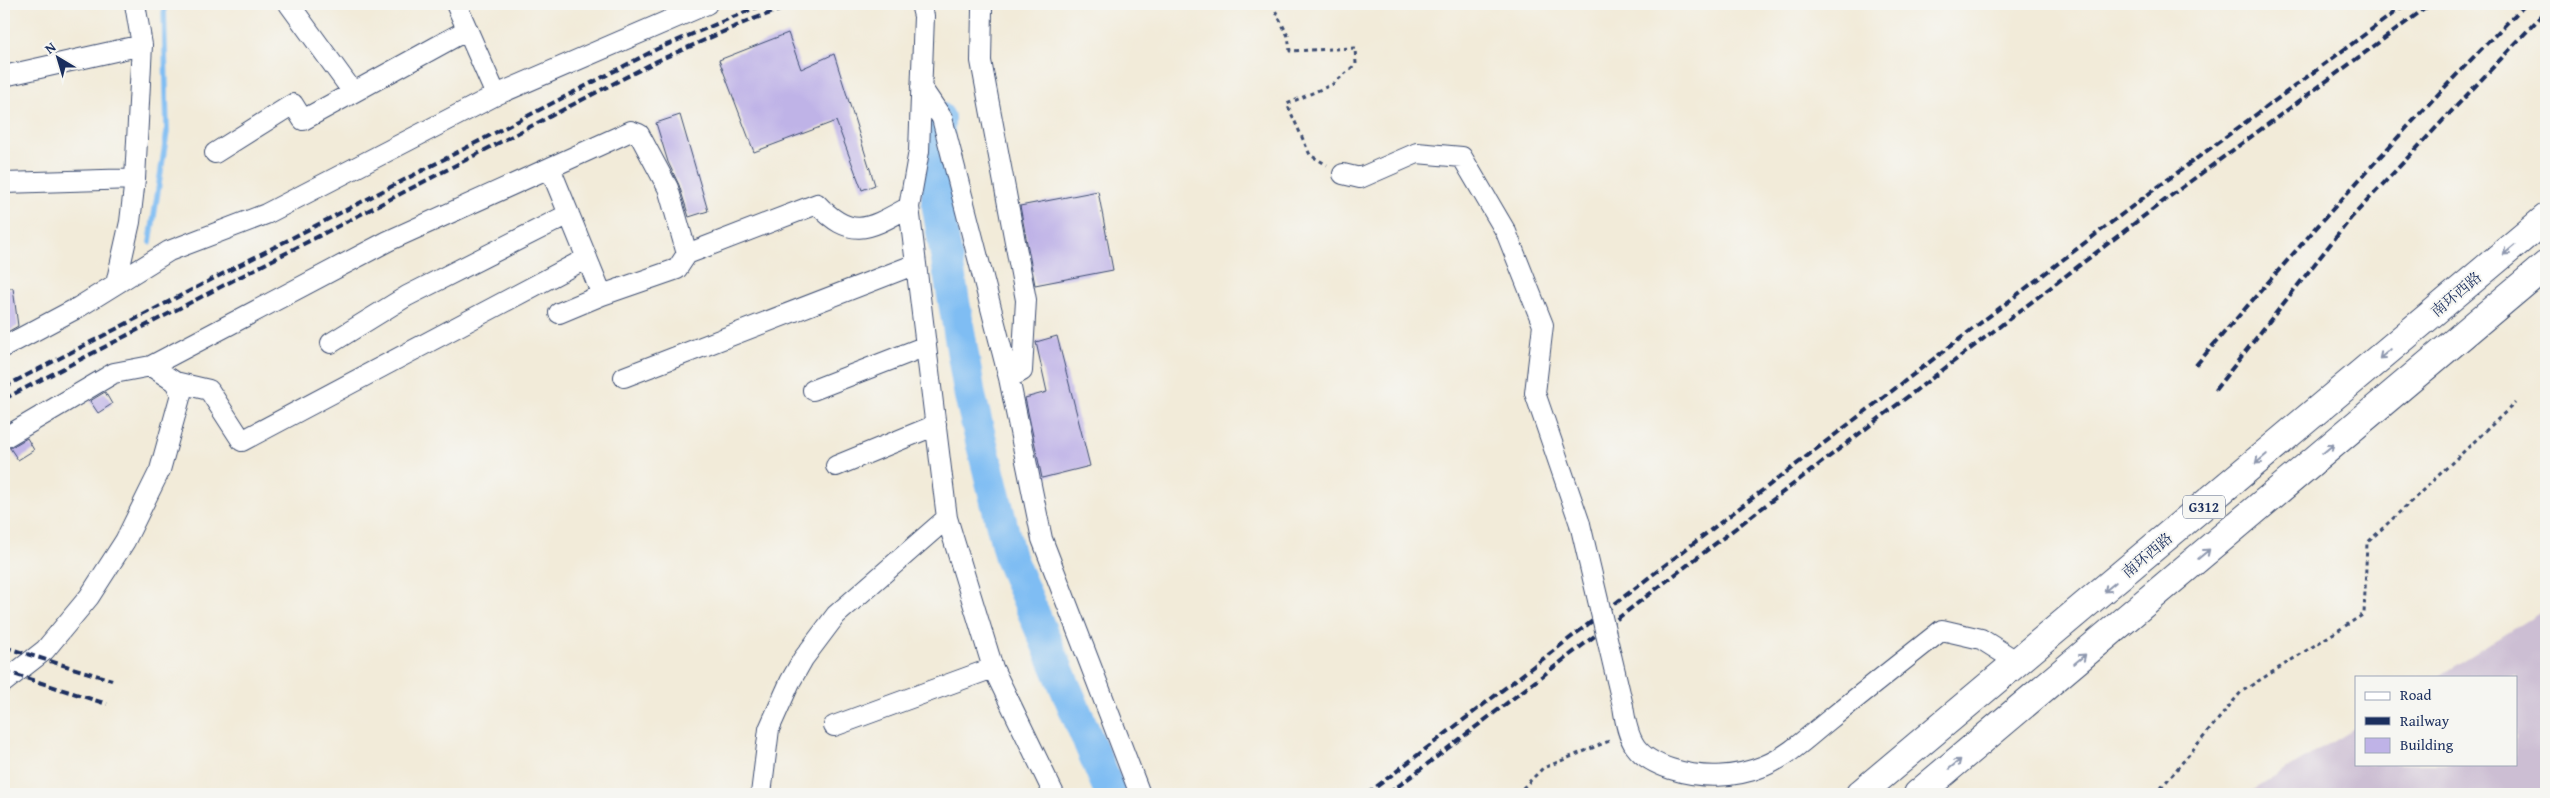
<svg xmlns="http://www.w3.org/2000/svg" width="2550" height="798" font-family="'Gentium Book Plus','Noto Serif SC',serif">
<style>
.industrial{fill:#ccbed3}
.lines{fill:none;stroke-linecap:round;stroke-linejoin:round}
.stream{stroke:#7fbdf3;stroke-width:5.5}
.river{stroke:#7fbdf3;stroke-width:32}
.building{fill:#bfb3e7}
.minor-casing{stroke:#3b4b70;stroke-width:22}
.highway-casing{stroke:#3b4b70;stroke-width:30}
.path{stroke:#3b4b70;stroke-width:3;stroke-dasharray:4 4;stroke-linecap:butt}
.minor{stroke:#fff;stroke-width:20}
.highway{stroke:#fff;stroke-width:28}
.rail{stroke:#1b2f5e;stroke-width:4;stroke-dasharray:8 4;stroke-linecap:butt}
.minor-bridge-casing{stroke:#3b4b70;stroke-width:22;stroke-linecap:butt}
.minor-bridge{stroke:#fff;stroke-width:20}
.oneway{stroke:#8d97ae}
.labels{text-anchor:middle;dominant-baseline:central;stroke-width:4;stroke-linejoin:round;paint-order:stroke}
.shield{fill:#f6f6f2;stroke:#5d6b8a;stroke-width:1}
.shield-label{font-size:14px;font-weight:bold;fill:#1b2f5e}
.street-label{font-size:15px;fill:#1b2f5e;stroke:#f6f6f2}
</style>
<rect width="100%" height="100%" fill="#f6f6f2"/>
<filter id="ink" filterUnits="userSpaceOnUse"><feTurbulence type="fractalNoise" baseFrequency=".02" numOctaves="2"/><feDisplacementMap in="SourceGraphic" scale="10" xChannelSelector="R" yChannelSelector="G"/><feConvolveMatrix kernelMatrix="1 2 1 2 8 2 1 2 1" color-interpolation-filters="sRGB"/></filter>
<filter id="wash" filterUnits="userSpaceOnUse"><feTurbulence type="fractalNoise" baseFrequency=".0096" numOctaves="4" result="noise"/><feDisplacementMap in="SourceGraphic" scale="20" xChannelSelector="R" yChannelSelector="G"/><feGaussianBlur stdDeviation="1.12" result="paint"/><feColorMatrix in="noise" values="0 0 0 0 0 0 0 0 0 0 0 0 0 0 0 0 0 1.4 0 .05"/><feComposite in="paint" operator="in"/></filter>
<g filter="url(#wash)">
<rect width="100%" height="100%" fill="#f2ebd9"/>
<path class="industrial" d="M2546 609V794H2247L2356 727V764H2516V677H2437Z"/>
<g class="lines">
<path class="stream" d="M150 242 167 132 164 4"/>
<path class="river" d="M939 118 937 202 970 396 1010 558 1111 794"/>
</g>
<g id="blocks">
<path class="building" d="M788 33 801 69 834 54 875 185 862 190 836 121 754 152 719 60Z
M680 115 708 211 689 217 679 185 668 162 656 123Z
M1098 191 1113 270 1035 285 1020 206Z
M4 288H13L18 326 4 334Z
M1057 336 1090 466 1042 478 1025 398 1047 392 1036 342Z
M105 392 112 404 98 413 90 401Z
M27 438 34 450 18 460 10 448Z"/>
</g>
</g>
<g filter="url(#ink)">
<use href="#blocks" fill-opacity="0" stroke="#3b4b70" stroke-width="1"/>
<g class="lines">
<defs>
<path id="minor" d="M289 4 353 92
M456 4 496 95
M921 4 924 16 919 151 909 207 947 518 993 668 1054 794
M982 9 981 61 1026 300 1022 371 1009 378
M4 76 142 45
M921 87 942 118 1009 378 1042 539 1140 794
M215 153 293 104 303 120 467 30
M550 168 602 295
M1343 174 1360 178 1417 153 1462 157 1506 232 1543 325 1535 393 1580 524
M4 183 135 179
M116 284 130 222 135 179 142 45 135 4
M559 313 602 295 677 269 687 254
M331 343 407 296 569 214
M4 347 79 307 169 251 266 214 496 95 707 4
M151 366 388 241 631 131 639 134 668 188 687 254 817 204C852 241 869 229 909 207
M624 377 916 264
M175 382 209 390 242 441 587 258
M813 390 926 346
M4 438 114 373 151 366 175 382 181 394 160 470 125 541 89 597 45 650 4 682
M836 466 936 425
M1623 706C1628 742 1635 757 1671 769 1702 779 1735 778 1764 766 1789 756 1809 736 1829 720 1866 690 1904 660 1942 630L1981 639 2019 663
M834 726 993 668
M761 794 769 729 790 682 803 659 836 615 947 518"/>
<path id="highway" d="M1860 794 2546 218
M1918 794 2546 265"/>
</defs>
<use href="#minor" class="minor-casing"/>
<use href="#highway" class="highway-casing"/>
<path class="path" d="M1272 4 1288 36 1290 51 1355 48 1356 64 1333 84 1287 104 1310 155 1327 165
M1517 794 1543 768 1612 740
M2156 794 2241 692 2364 614 2367 543 2515 403"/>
<use href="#minor" class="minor"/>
<use href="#highway" class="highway"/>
<path class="rail" d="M2196 365C2303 242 2410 119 2526 4
M4 387 657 49 764 4
M2215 390 2351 218 2546 11
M4 399 657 61 750 20 798 4
M4 647 112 680
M4 671 107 704
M1367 794 2151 192 2406 4
M1388 794 2161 203 2431 4"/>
<defs>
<path id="minor-bridge" d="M1580 524 1623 706"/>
</defs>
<use href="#minor-bridge" class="minor-bridge-casing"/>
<use href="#minor-bridge" class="minor-bridge"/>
</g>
<defs><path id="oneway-shaft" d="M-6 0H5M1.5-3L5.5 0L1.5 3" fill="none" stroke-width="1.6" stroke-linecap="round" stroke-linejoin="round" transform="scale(1.25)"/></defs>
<g class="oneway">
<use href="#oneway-shaft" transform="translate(2509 250) rotate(140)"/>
<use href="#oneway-shaft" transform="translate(2385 354) rotate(140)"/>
<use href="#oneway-shaft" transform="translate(2328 449) rotate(-40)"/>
<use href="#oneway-shaft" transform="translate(2261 459) rotate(140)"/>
<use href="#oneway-shaft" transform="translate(2204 554) rotate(-40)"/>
<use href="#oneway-shaft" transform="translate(2110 587) rotate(140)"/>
<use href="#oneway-shaft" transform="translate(2080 659) rotate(-40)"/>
<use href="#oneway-shaft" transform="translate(1955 764) rotate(-39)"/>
</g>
</g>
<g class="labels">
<rect class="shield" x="2183" y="495.5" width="42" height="23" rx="4"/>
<g class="shield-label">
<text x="2204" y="507">G312</text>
</g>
<g class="street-label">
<text transform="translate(2456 294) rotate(-40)">南环西路</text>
<text transform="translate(2147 555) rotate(-40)">南环西路</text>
</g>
</g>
<rect width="2550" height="798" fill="none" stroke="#f6f6f2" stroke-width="20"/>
<rect x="2355" y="676" width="162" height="90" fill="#f6f6f2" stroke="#9ea6b7"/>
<rect x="2365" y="692" width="25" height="8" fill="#ffffff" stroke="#9ea6b7"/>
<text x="2400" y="700" font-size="15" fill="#1b2f5e">Road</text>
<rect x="2365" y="717" width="25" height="8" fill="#1b2f5e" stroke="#9ea6b7"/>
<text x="2400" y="726" font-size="15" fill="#1b2f5e">Railway</text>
<rect x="2365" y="738" width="25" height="15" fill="#bfb3e7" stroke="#9ea6b7"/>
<text x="2400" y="750" font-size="15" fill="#1b2f5e">Building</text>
<g transform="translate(58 58) rotate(322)" stroke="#f6f6f2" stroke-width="4" paint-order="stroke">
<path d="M0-4L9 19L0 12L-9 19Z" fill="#1b2f5e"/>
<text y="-8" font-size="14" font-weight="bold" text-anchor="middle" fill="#1b2f5e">N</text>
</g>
</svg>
